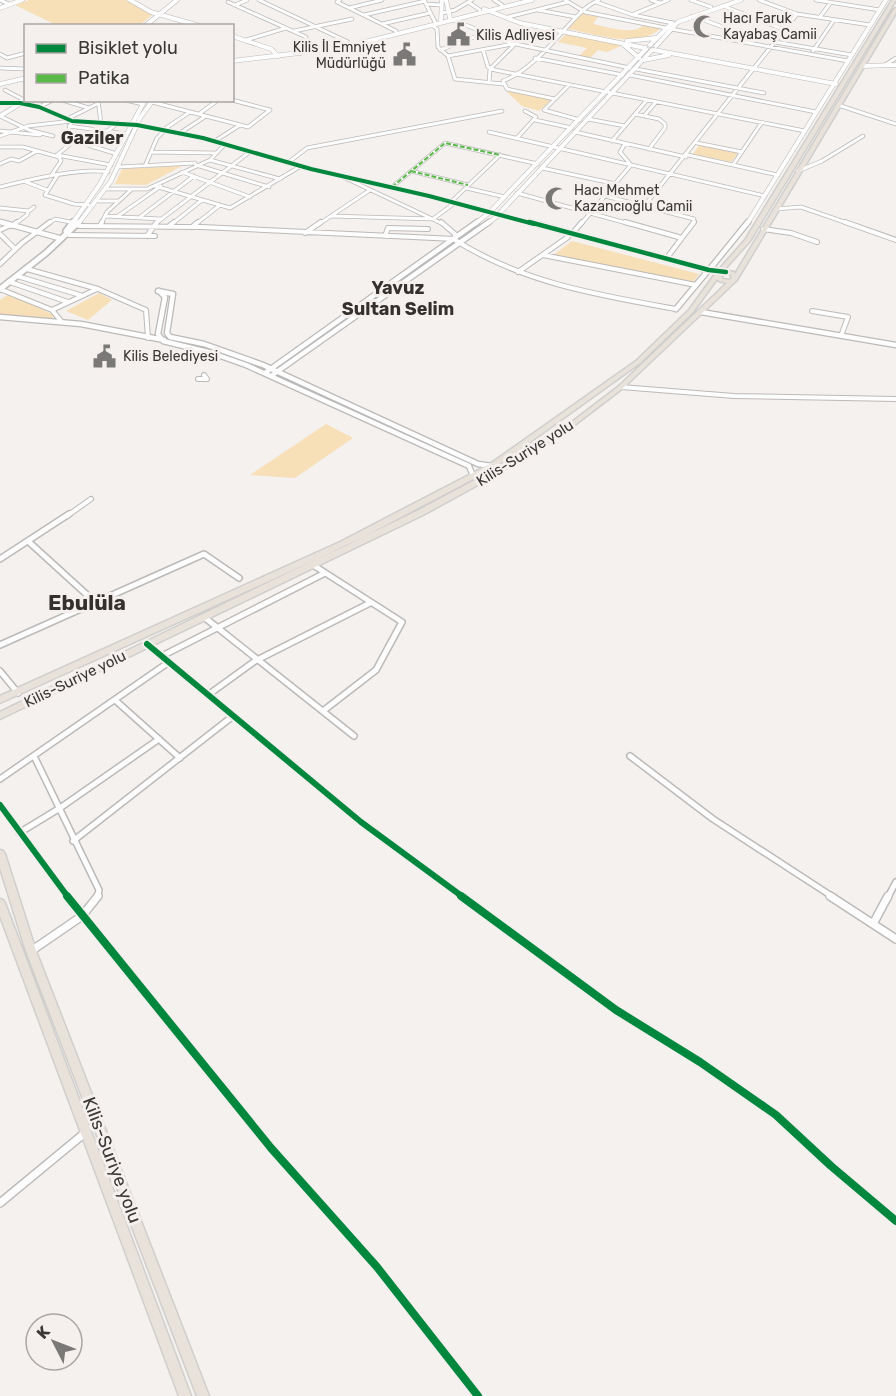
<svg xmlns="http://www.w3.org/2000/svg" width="896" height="1396" font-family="Rubik,sans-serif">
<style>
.green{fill:#f7dfb7}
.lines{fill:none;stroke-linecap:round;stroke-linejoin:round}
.minor-far3-casing{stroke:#bcbab9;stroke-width:4.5}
.minor-far2-casing{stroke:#bcbab9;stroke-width:6}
.minor-far1-casing{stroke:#bcbab9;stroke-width:8}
.minor-casing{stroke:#bcbab9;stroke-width:10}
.tertiary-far1-casing{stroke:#bcbab9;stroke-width:5}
.tertiary-casing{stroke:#bcbab9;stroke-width:7}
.secondary-far1-casing{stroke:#bcbab9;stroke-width:5}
.secondary-casing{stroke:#bcbab9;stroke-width:8}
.trunk-casing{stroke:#d0cfce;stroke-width:3}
.minor-far3{stroke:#fdfdfd;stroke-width:3}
.minor-far2{stroke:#fdfdfd;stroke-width:4}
.minor-far1{stroke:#fdfdfd;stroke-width:5}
.minor{stroke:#fdfdfd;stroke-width:7}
.tertiary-far1{stroke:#fdfdfd;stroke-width:4}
.tertiary{stroke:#fdfdfd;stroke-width:4.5}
.secondary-far1{stroke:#fdfdfd;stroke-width:4}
.secondary{stroke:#fdfdfd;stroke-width:5}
.trunk{fill:#e9e2db;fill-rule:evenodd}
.quiet{stroke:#58b947;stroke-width:2;stroke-dasharray:5 2;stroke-linecap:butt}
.cycleway-far3-casing{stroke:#f5f0ee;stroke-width:6}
.cycleway-far2-casing{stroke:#f5f0ee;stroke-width:8}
.cycleway-far1-casing{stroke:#f5f0ee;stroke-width:10}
.cycleway-casing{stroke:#f5f0ee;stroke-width:11}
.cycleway-far3{stroke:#00873e;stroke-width:4}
.cycleway-far2{stroke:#00873e;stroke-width:4.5}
.cycleway-far1{stroke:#00873e;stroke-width:6}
.cycleway{stroke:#00873e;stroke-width:8}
.labels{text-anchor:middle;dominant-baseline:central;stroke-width:6;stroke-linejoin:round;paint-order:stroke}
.far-poi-label{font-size:14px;fill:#393837;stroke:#f5f0ee;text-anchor:start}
.street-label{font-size:15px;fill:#393837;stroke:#f5f0ee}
.far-district-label{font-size:18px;font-weight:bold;fill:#33302e;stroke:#f5f0ee}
.near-street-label{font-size:18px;fill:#393837;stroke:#f5f0ee}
.district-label{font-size:21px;font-weight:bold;fill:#33302e;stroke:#f5f0ee}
</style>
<rect width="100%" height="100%" fill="#f4f1ef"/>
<path class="green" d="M29 0H125L152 15 140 25H56L15 5Z
M582 14 598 17 593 24C608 27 632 36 644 25L661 28C638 50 596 34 568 29Z
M566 34 623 45 607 52 598 50 590 58 579 56 587 48 558 42Z
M507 92 509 91 551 100 539 111 522 106Z
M700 144 739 152 731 162 693 154Z
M182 166 146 185 115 184 122 169Z
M572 241 699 274 693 282 552 256Z
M99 293 112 300 88 320 66 311Z
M9 294 54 315 53 319 0 315V300Z
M326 424 353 438 295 478 250 475Z"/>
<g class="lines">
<defs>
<path id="minor-far3" d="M0 0 9 4
M259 0 348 42
M340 0 337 2 396 31
M424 0 435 22
M494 0 502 5
M565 0 585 12 666 28
M651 0 660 3
M691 0 711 7
M759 0 797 14 870 25
M816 0 880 10
M228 2 306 37
M468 2 480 10
M596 2 633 15 673 23
M426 4 441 5
M235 5 247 0
M723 6 785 30
M349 8 382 0
M538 10 576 17
M442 13 455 10 472 0
M634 14 668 0
M364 15 425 1
M693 16 739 33 777 40
M508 17 568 2
M820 17 831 2
M453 20 511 43 630 68
M382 24 430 13
M432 25 437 29 438 47 448 56 455 79 503 84
M671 29 848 61
M294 31 352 19
M246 40 286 28
M775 42 852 55
M440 50 485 33
M483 50 488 67 495 70 805 131
M813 51 834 20
M0 54 7 58 26 53
M448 56 513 44
M535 58 623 75
M885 65 896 58
M0 68 26 69
M636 69 764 93
M630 75 816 112
M489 83 490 69 514 45
M569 85 544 110 580 120
M5 90 24 100
M555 99 507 89 503 81C527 72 547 49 564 30 576 18 583 7 599 0
M62 100 89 108
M98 100 101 123
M125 100 143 104
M152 102 248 127 270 110 232 100
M838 105 896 124
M39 107 53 100
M199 114 218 100
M635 114 659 119 665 124V128L649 149
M0 116 29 130 53 136
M644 116 656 102
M69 118 97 104
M588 119 625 126
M535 120 572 128
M72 121 65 138 117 154
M69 126 127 134
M163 130 190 112
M0 131 40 135
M489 132 765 196
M575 132 686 157
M180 133 206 116
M0 136 28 126 72 121
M517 138 536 117 525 111
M215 141 240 125
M612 141 647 100
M697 143 742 152
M89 145 118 123
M0 147H23L59 157 61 161 51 176
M151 152 215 153
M57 155 111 165
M57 155 74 141
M688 155 778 175
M210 160 280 179
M289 162 307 148 502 111
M0 164 11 159 19 161 37 151
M196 165 269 187
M733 165 762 122
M145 166 157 138 165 130
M118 167 195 163
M542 168 616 184
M411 171 468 185
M798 171 822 161 863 136
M182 172 250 197
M57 176 45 195 74 204 89 205
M341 176 443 224
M26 182 47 190
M155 186 230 208 301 166
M0 187C28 180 81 167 108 172
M392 187 445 143 538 164
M466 188 505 197
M106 189H147L210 160 225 144
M517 193 630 224
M605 196 694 219 693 224
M99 201H118
M451 202 500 155
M645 205 797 14
M0 208 29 211 34 207
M776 209 801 207 850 224
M106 216 160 219
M118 216 161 186
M331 216 433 219 452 205
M140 217 194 176
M15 224 27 215 28 211
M48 224 55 219 75 223
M101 224 107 212 131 190
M155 224 251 151
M172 224 202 200
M196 224 220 205
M319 224 370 190
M581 224 631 165 620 152 625 144"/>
<path id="minor-far2" d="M72 222 75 223
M441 222 455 234V240C523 283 598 295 676 309
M625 222 682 238
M845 222 896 240
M12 226 17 222
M79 226 201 227 455 239
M100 226 102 222
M168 227 174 222
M192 227 198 222
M763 229 791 233 817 242
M0 230 11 225
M305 233 321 222
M0 234 15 249
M572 234 582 222
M69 235 155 236
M147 236 157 222
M385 236 388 228 428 229
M543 255 696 285
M666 259 694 222
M0 264 22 243 50 222
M27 269 98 289 146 310 148 338
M518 272 568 237
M17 276 80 295
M10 282 68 302
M0 289 52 310 61 321
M52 310 97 289
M812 311 848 317 841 336
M198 379H207L204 375
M621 387 734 396 896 399
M67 516 91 499"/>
<path id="minor-far1" d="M29 542 96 603
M0 559 69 514
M313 565 402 622 376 670 323 711
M204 617 354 736
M147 644 361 822 463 897
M0 645 204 554 239 578
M162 656 325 573
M0 671 18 693
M208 695 255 661 370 603
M115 700 180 758
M34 756 99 890 97 897
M630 756 713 819 833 897
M0 779 169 662
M0 805 68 897
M19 833 60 808 159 739
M73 841 233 716
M888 897 896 882"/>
<path id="minor" d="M67 896 271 1148 377 1267 478 1396
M461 896 616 1010 700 1062 776 1115 831 1166 896 1221
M830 896 896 939
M873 924 888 896
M31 951 82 916 98 896
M0 1203 86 1132"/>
<path id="tertiary-far1" d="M130 0 151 12 200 26
M446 0 450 18
M0 8 22 0
M484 9 520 23 645 48
M441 20 442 0
M145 26 177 0
M232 36 271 49 278 56
M627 41 656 38
M624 45 639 58
M650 45 672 23
M656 46 678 22 741 0
M654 50 836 84
M644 60 669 55
M862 66 896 65
M0 103H20L39 107 72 121 137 125 203 138 311 169 429 196 534 224
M0 116 26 100
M0 222 7 224
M475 224 490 212 646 49
M487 224 495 218 652 50
M747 224 886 0"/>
<path id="tertiary" d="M1 222 59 238
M529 222 709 270 725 272
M709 270 748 222
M158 291 173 294 167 333 170 337 204 344 263 365 478 464 492 466
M159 291 165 297 158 334 163 341 212 353 246 365 469 466 473 476
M676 309 706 273
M701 312 896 345
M0 317 81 324 164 340
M265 373 477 222
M271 376 489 222"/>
<path id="secondary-far1" d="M232 61 341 48 532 0
M0 84 26 78
M72 224 100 184 145 100
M78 224 111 181 140 118 153 100"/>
<path id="secondary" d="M66 231 73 222
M0 289 46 253 79 222"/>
<path id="trunk" d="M892 0H896L750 241 724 270 734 272 735 274 894 9 896 8V13L737 280 623 388 572 427 496 475 423 515 0 719V712L417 511 492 471 568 425 619 386 727 283 719 281 717 279 693 312 640 363 494 468 346 546 0 703V696L340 542 490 464 636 361 689 310 715 274 745 240ZM724 274H730L732 278 729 280 723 279 721 276Z
M0 850 3 851 5 854 36 951 209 1396H197L26 951 0 868Z
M0 899 3 900 5 903 191 1396H179L0 916Z"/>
</defs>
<use href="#minor-far3" class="minor-far3-casing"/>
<use href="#minor-far2" class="minor-far2-casing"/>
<use href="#minor-far1" class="minor-far1-casing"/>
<use href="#minor" class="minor-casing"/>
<use href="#tertiary-far1" class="tertiary-far1-casing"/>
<use href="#tertiary" class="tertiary-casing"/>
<use href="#secondary-far1" class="secondary-far1-casing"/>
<use href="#secondary" class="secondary-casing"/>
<use href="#trunk" class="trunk-casing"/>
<use href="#minor-far3" class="minor-far3"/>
<use href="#minor-far2" class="minor-far2"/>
<use href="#minor-far1" class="minor-far1"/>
<use href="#minor" class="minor"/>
<use href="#tertiary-far1" class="tertiary-far1"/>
<use href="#tertiary" class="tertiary"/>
<use href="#secondary-far1" class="secondary-far1"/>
<use href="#secondary" class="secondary"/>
<use href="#trunk" class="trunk"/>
<path class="quiet" d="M411 171 468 185
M392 187 445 143 500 155"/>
<defs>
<path id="cycleway-far3" d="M0 103H20L39 107 72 121 137 125 203 138 311 169 429 196 534 224"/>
<path id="cycleway-far2" d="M529 222 709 270 726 272"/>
<path id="cycleway-far1" d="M147 644 361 822 463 897
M0 805 68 897"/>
<path id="cycleway" d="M67 896 271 1148 377 1267 478 1396
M461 896 616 1010 700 1062 776 1115 831 1166 896 1221"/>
</defs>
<use href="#cycleway-far3" class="cycleway-far3-casing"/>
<use href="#cycleway-far2" class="cycleway-far2-casing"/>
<use href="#cycleway-far1" class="cycleway-far1-casing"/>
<use href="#cycleway" class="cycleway-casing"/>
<use href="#cycleway-far3" class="cycleway-far3"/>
<use href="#cycleway-far2" class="cycleway-far2"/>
<use href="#cycleway-far1" class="cycleway-far1"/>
<use href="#cycleway" class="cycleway"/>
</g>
<defs>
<symbol id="mosque-bare" viewBox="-9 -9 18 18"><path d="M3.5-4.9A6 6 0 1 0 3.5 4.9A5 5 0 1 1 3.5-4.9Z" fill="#7a7977" stroke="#f5f0ee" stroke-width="2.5" paint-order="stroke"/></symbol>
<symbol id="civic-bare" viewBox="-9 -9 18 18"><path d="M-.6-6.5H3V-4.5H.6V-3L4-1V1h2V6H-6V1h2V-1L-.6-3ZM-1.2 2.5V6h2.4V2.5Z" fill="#7a7977" stroke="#f5f0ee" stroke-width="2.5" paint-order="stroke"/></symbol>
</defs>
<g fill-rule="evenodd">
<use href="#mosque-bare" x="688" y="10" width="33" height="33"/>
<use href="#civic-bare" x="442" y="18" width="33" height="33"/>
<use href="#civic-bare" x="388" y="38" width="33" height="33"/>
<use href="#mosque-bare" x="540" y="182" width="33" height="33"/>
<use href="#civic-bare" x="88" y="340" width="33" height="33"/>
</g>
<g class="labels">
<g class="far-poi-label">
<text x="723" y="18">Hacı Faruk<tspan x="723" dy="16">Kayabaş Camii</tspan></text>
<text x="476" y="35">Kilis Adliyesi</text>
<text x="386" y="47" text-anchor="end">Kilis İl Emniyet<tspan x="386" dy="16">Müdürlüğü</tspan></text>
<text x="574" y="190">Hacı Mehmet<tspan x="574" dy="16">Kazancıoğlu Camii</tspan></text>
<text x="123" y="356">Kilis Belediyesi</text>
</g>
<g class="street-label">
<text transform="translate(525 453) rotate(-32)">Kilis-Suriye yolu</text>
<text transform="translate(75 679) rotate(-26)">Kilis-Suriye yolu</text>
</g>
<g class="far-district-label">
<text x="92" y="138">Gaziler</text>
<text x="398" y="288">Yavuz<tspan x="398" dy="21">Sultan Selim</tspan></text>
</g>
<g class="near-street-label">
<text transform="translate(112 1160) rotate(69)">Kilis-Suriye yolu</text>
</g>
<g class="district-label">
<text x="87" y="602">Ebulüla</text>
</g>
</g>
<rect x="24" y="24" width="210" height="78" fill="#f5f0ee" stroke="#aaa6a5" stroke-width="1.5"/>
<rect x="36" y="44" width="30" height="9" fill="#00873e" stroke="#aaa6a5" stroke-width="1.5"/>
<text x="78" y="54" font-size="18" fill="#393837">Bisiklet yolu</text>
<rect x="36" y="74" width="30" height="9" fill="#58b947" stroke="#aaa6a5" stroke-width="1.5"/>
<text x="78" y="84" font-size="18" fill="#393837">Patika</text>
<g transform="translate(54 1342) rotate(312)"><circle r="28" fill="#f5f0ee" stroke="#aaa6a5" stroke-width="1.5"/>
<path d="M0-4.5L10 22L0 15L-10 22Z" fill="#7a7977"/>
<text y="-9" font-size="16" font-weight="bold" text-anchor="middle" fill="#393837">K</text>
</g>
</svg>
